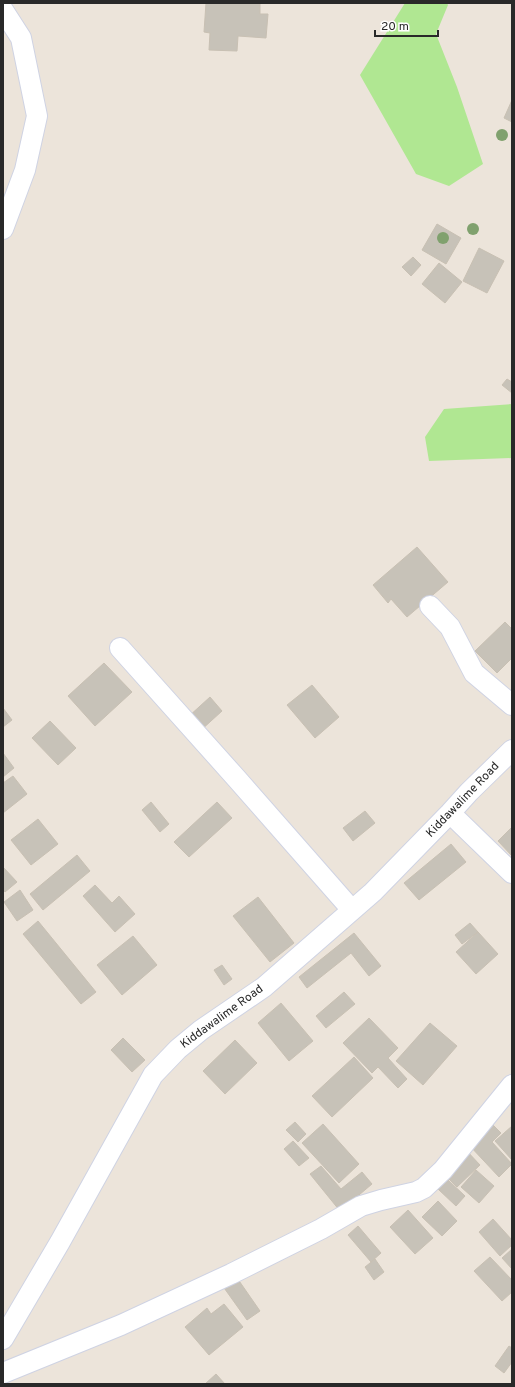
<svg xmlns="http://www.w3.org/2000/svg" width="515" height="1387" font-family="Overpass,sans-serif">
<style>
.green{fill:#b0e792}
.building{fill:#c7c2b8;stroke:#c8c0b3}
.lines{fill:none;stroke-linecap:round;stroke-linejoin:round}
.street-casing{stroke:#cfd3e3;stroke-width:22}
.street{stroke:#fff;stroke-width:20}
.tree{fill:#80a16e}
.labels{text-anchor:middle;dominant-baseline:central;stroke-width:3;stroke-linejoin:round;paint-order:stroke}
.street-label{font-size:12px;fill:#292929;stroke:#fff}
</style>
<rect width="100%" height="100%" fill="#ece4da"/>
<path class="green" d="M405 3H447L448 5 436 34 457 87 483 164 449 186 416 174 360 75Z
M512 404V458L429 461 425 437 444 409Z"/>
<path class="building" d="M206 3H260V14H268L266 38 238 36 237 51 209 50 210 33 204 32Z
M512 100V122L504 118Z
M437 224 461 238 446 264 422 250Z
M479 248 504 261 487 293 463 281Z
M413 257 421 265 411 276 402 267Z
M439 263 462 282 445 303 422 284Z
M507 379 512 382V393L502 385Z
M417 547 448 582 407 617 391 599 388 603 373 585Z
M505 622 512 629V658L497 673 475 651Z
M104 663 132 692 95 726 68 696Z
M312 685 339 717 315 738 287 705Z
M210 697 222 711 200 731 188 717Z
M3 708 12 720 3 727Z
M50 721 76 748 58 765 32 738Z
M3 753 14 768 3 777Z
M13 776 27 794 3 813V783Z
M151 802 169 824 160 832 142 810Z
M217 802 232 818 189 857 174 842Z
M365 811 375 823 353 841 343 828Z
M38 819 58 844 31 865 11 840Z
M512 827V856L498 841Z
M451 844 466 862 419 900 404 883Z
M77 855 90 871 43 910 30 894Z
M3 867 17 882 5 892 3 890Z
M95 885 112 903 119 896 135 914 115 932 83 896Z
M20 890 33 910 17 921 4 902Z
M258 897 294 943 270 962 233 916Z
M38 921 96 992 81 1004 23 934Z
M470 923 478 932 462 944 455 935Z
M478 932 498 954 476 974 456 952Z
M354 933 381 966 369 976 351 953 307 988 299 977Z
M133 936 157 965 122 995 97 965Z
M222 965 232 979 224 985 214 970Z
M344 992 355 1004 326 1028 316 1016Z
M281 1003 313 1041 289 1061 258 1023Z
M369 1018 398 1048 388 1058 407 1079 398 1088 378 1067 372 1073 343 1043Z
M430 1023 457 1046 423 1085 396 1061Z
M123 1038 145 1060 132 1072 111 1050Z
M235 1040 257 1063 225 1094 203 1071Z
M354 1057 373 1078 332 1117 312 1096Z
M295 1122 306 1134 298 1142 286 1130Z
M323 1124 359 1164 339 1183 302 1143Z
M492 1124 501 1133 492 1142 512 1164 499 1177 469 1145Z
M512 1126V1160L495 1141Z
M293 1141 309 1158 299 1166 284 1149Z
M465 1149 480 1165 457 1187 442 1172Z
M321 1166 341 1189 362 1172 372 1184 340 1211 310 1174Z
M476 1170 494 1186 479 1203 461 1187Z
M447 1179 465 1196 456 1206 438 1189Z
M438 1201 457 1221 442 1236 422 1217Z
M408 1210 433 1238 415 1254 390 1227Z
M493 1219 512 1240V1245L500 1256 479 1232Z
M358 1226 381 1253 371 1262 348 1235Z
M512 1249V1269L502 1258Z
M490 1257 512 1280V1292L502 1301 474 1271Z
M375 1259 384 1272 374 1280 365 1267Z
M235 1275 260 1311 247 1320 222 1285Z
M224 1304 243 1327 209 1355 185 1327 207 1308 211 1314Z
M509 1346 512 1348V1362L504 1373 495 1366Z
M216 1374 225 1384H205Z"/>
<g class="lines">
<defs>
<path id="street" d="M3 10 21 38 37 116 25 170 3 229
M430 606 450 627 474 673 512 705
M120 648 237 779 352 910
M450 813 512 873
M3 1339 60 1242 153 1075 178 1049 201 1030 264 987 373 892 450 813 469 792 512 750
M3 1373 121 1325 231 1274 321 1229 361 1206 381 1200 416 1192 424 1188 443 1170 512 1085"/>
</defs>
<use href="#street" class="street-casing"/>
<use href="#street" class="street"/>
</g>
<g class="tree">
<circle cx="502" cy="135" r="6"/>
<circle cx="473" cy="229" r="6"/>
<circle cx="443" cy="238" r="6"/>
</g>
<g class="labels">
<g class="street-label">
<text transform="translate(463 800) rotate(-46)">Kiddawalime Road</text>
<text transform="translate(222 1017) rotate(-36)">Kiddawalime Road</text>
</g>
</g>
<rect width="515" height="1387" fill="none" stroke="#292929" stroke-width="8"/>
<path d="M375 30v6h63v-6" fill="none" stroke="#292929" stroke-width="2"/>
<text x="381" y="30" font-size="12" fill="#292929" stroke="#ffffff" stroke-width="3" paint-order="stroke">20 m</text>
</svg>
